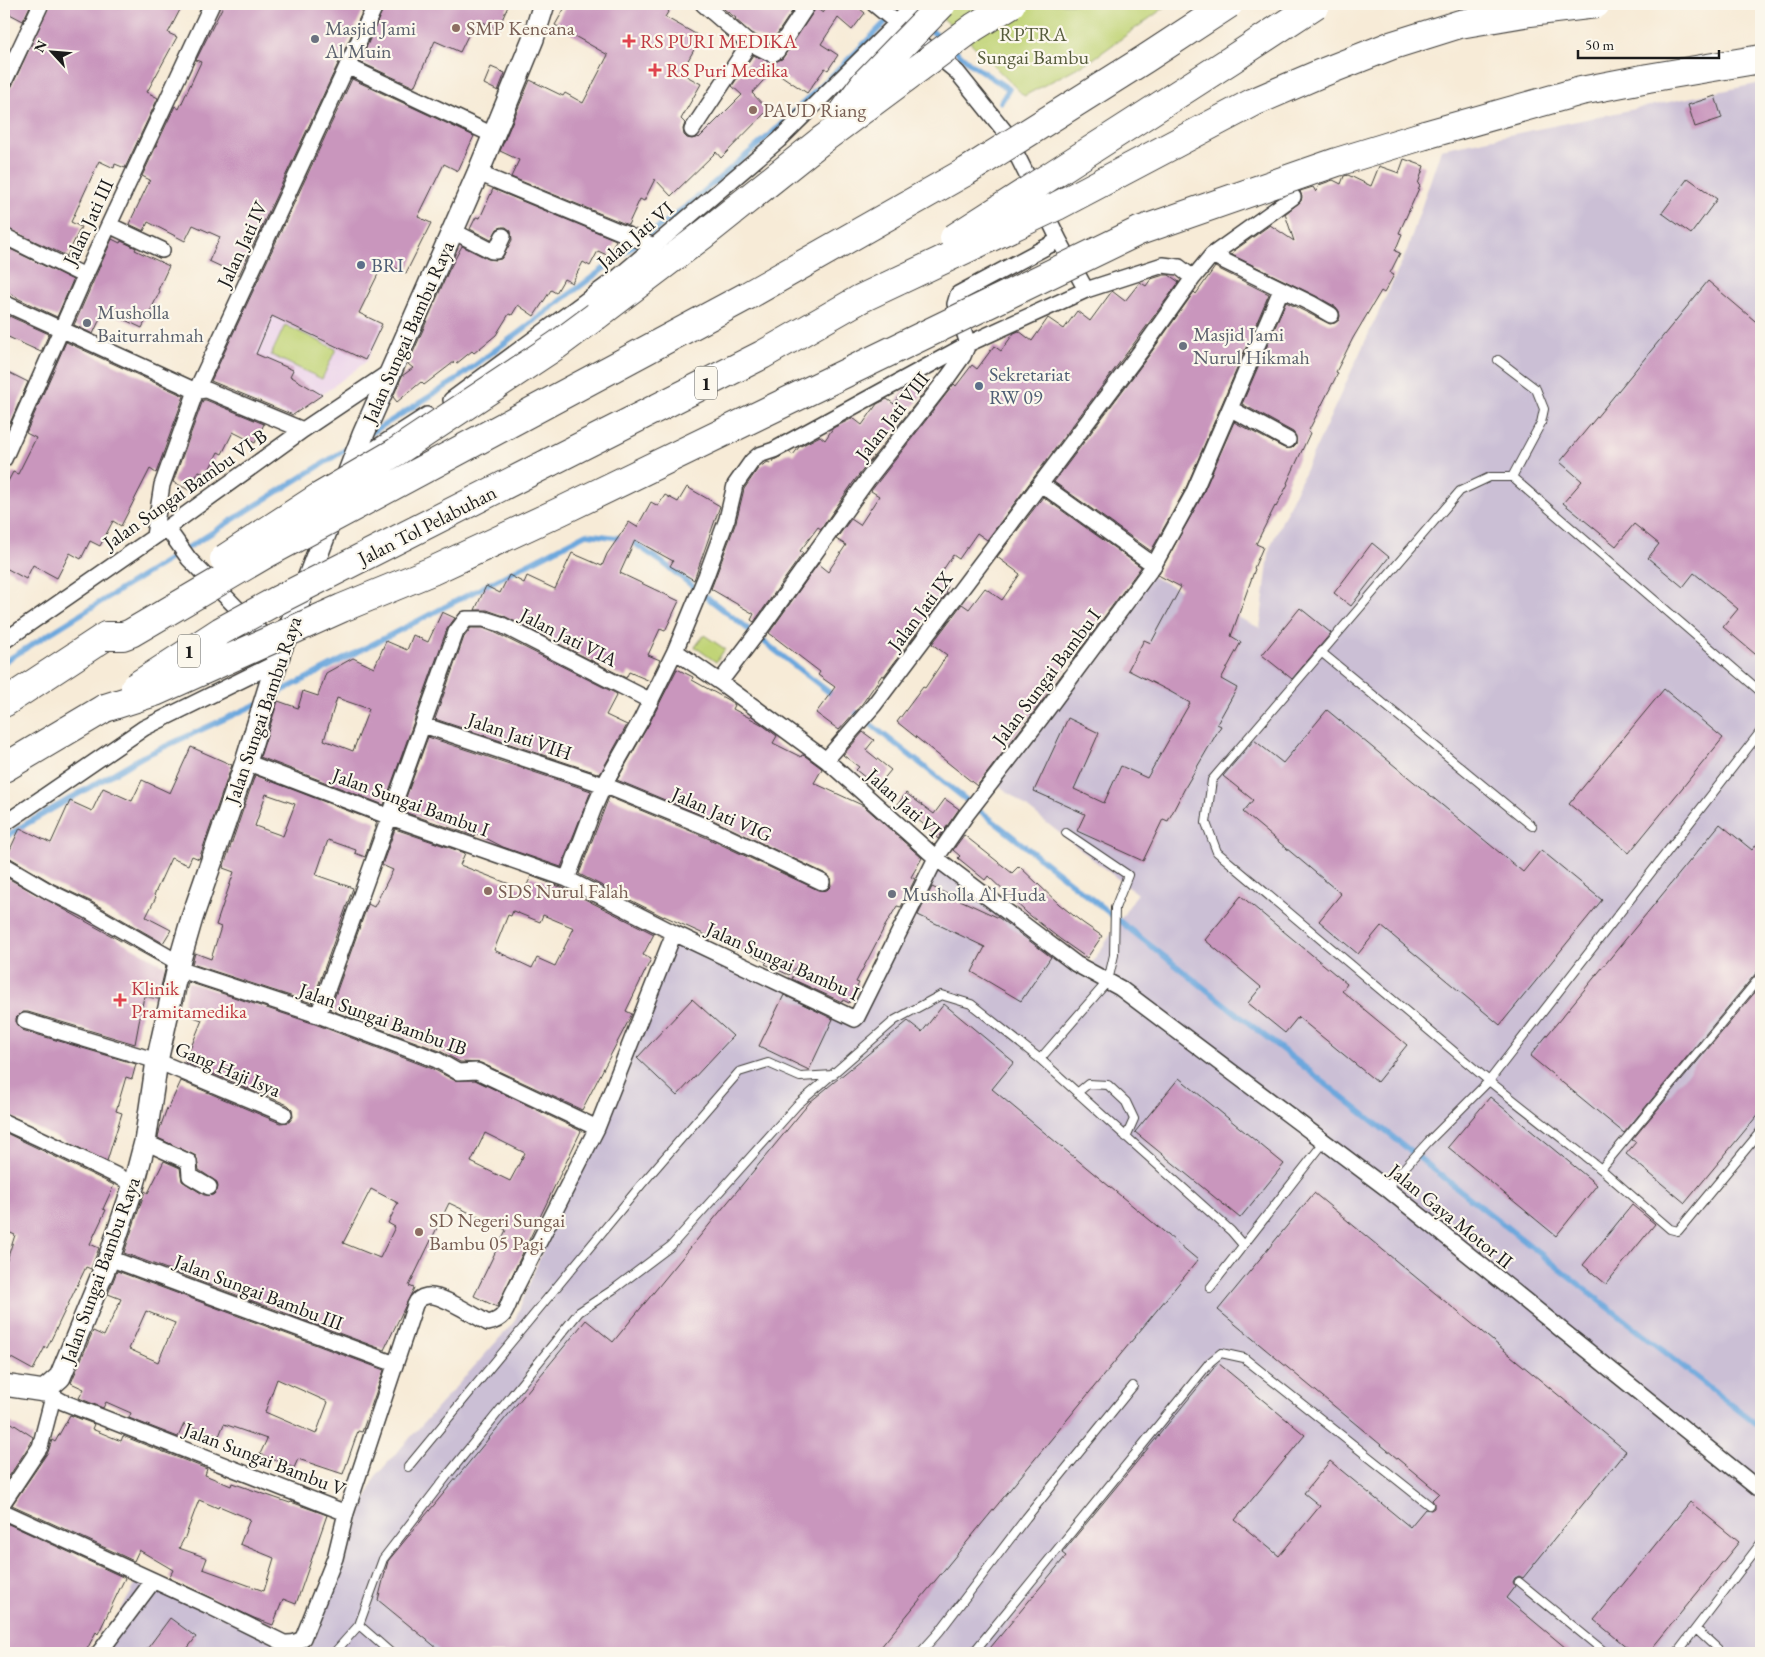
<svg xmlns="http://www.w3.org/2000/svg" width="1765" height="1657" font-family="'EB Garamond',serif">
<style>
.built{fill:#ebd1eb}
.industrial{fill:#cbbfd5}
.green{fill:#c1d477;stroke:#6e784a}
.lines{fill:none;stroke-linecap:round;stroke-linejoin:round}
.stream{stroke:#6ca7dd;stroke-width:5.5}
.building{fill:#c996bd;fill-rule:evenodd}
.lane-casing{stroke:#3d3b38;stroke-width:10}
.street-casing{stroke:#3d3b38;stroke-width:18}
.secondary-casing{stroke:#3d3b38;stroke-width:24}
.highway-casing{stroke:#3d3b38;stroke-width:30}
.lane{stroke:#fff;stroke-width:8}
.street{stroke:#fff;stroke-width:15}
.secondary{stroke:#fff;stroke-width:21}
.highway{stroke:#fff;stroke-width:28}
.highway-bridge-casing{stroke:#3d3b38;stroke-width:30;stroke-linecap:butt}
.highway-bridge{stroke:#fff;stroke-width:28}
.education-dot{fill:#8d6e63;stroke:#fbf7ec;stroke-width:2}
.worship-dot{fill:#6b7280;stroke:#fbf7ec;stroke-width:2}
.health-dot{fill:#e0444e;stroke:#fbf7ec;stroke-width:2}
.service-dot{fill:#5c6f8a;stroke:#fbf7ec;stroke-width:2}
.labels{text-anchor:middle;dominant-baseline:central;stroke-width:4.5;stroke-linejoin:round;paint-order:stroke}
.shield{fill:#fbf7ec;stroke:#5f5e5a;stroke-width:1}
.shield-label{font-size:19px;font-weight:bold;fill:#1c1c1c}
.worship-label{font-size:20px;fill:#5b616d;stroke:#fbf7ec;text-anchor:start}
.education-label{font-size:20px;fill:#785e54;stroke:#fbf7ec;text-anchor:start}
.park-label{font-size:20px;fill:#565c3c;stroke:#fbf7ec}
.health-label{font-size:20px;fill:#be3a42;stroke:#fbf7ec;text-anchor:start}
.street-label{font-size:20px;fill:#1c1c1c;stroke:#fbf7ec}
.service-label{font-size:20px;fill:#4e5e75;stroke:#fbf7ec;text-anchor:start}
</style>
<rect width="100%" height="100%" fill="#fbf7ec"/>
<filter id="ink" filterUnits="userSpaceOnUse"><feTurbulence type="fractalNoise" baseFrequency=".02" numOctaves="2"/><feDisplacementMap in="SourceGraphic" scale="10" xChannelSelector="R" yChannelSelector="G"/><feConvolveMatrix kernelMatrix="1 2 1 2 8 2 1 2 1" color-interpolation-filters="sRGB"/></filter>
<filter id="wash" filterUnits="userSpaceOnUse"><feTurbulence type="fractalNoise" baseFrequency=".0096" numOctaves="4" result="noise"/><feDisplacementMap in="SourceGraphic" scale="20" xChannelSelector="R" yChannelSelector="G"/><feGaussianBlur stdDeviation="1.12" result="paint"/><feColorMatrix in="noise" values="0 0 0 0 0 0 0 0 0 0 0 0 0 0 0 0 0 1.4 0 .05"/><feComposite in="paint" operator="in"/></filter>
<g filter="url(#wash)">
<rect width="100%" height="100%" fill="#f7ebd7"/>
<path class="built" d="M248 280 304 300 313 287 385 323 367 361 292 417 246 399 254 371 214 355Z"/>
<path class="industrial" d="M1761 83V1653H96L137 1582 309 1651 375 1477 514 1322 669 935 856 1021 940 861 1085 974 1137 894 996 783 1149 575 1260 628 1270 547 1406 253 1441 149Z"/>
<path class="green" d="M926 4H1167L1168 5 1093 59 1024 96 966 38Z
M285 325 336 349 322 379 271 355Z
M704 635 725 649 716 662 695 647Z"/>
<g class="lines">
<path class="stream" d="M928 28 944 41
M955 50 972 65 1009 89 1001 102
M371 433 453 382 688 205 773 132 856 52 903 4
M4 662 353 445
M272 696 586 534 628 539 663 563 835 697
M850 708 1761 1428
M4 839 21 827 142 757 257 704"/>
</g>
<g id="blocks">
<path class="building" d="M4 4H31L23 21 4 11Z
M50 4H183L168 33 177 37 147 92 158 98 125 168 115 164 114 168 99 161 71 222 81 227 67 256 4 227V91L9 90 12 86Z
M224 4H366L239 275 209 261 220 237 193 225 185 241 148 222 144 231 129 224 150 180 142 176 175 106 179 109 201 62 196 60Z
M385 4H509L498 29 476 19 460 52 435 41 414 87 360 62Z
M567 4H673L665 17 701 37 681 73 701 84 681 119 685 123 683 129 684 135 687 138 692 139 698 137 699 138 742 95 732 86 753 55 772 63 782 59 816 8 823 13 826 9 819 4H854L865 13 852 30 838 18 821 44 838 55 828 70 825 68 807 93 773 70 752 93 768 110 721 158 716 152 671 196 655 179 644 201 640 199 628 225 511 177 519 160 500 151 530 80 563 96 565 93 583 103 608 55 555 25Z
M717 4H797L771 43 751 33 735 19 736 18Z
M491 67 505 73 498 91 484 84Z
M352 79 474 136 458 171 444 164 418 217 431 223 406 273 384 262 359 313 382 324 365 360 272 316 256 354 293 370 290 376 322 395 293 415 211 381Z
M1715 96 1722 118 1695 127 1688 105Z
M1404 159 1424 166 1418 184 1420 186 1399 233 1402 234 1395 251 1400 253 1390 273 1394 275 1384 293 1381 291 1353 338 1336 372 1338 373 1308 432 1310 433 1287 483 1288 484 1276 507 1275 506 1256 544 1263 547 1254 568 1255 569 1231 636 1241 642 1221 679 1237 688 1217 724 1221 726 1186 786 1168 821 1163 819 1143 861 1077 831 1085 814 1034 791 1068 718 1099 733 1074 789 1104 803 1121 766 1147 778 1190 703 1171 692 1128 670 1144 640 1151 643 1181 587 1158 575 1201 498 1234 422 1284 448H1292L1296 444V436L1293 432 1242 404 1286 302 1330 324 1335 323 1339 320 1340 316 1339 311 1336 307 1316 296 1232 255 1235 250 1270 225 1294 241 1285 214 1301 201 1302 197 1300 191 1313 187 1316 192 1319 185 1333 180 1341 184 1344 176 1348 175 1371 186 1379 166 1399 173Z
M1688 178 1717 199 1691 234 1662 213Z
M493 189 616 240 609 256 598 251 590 266 583 262 572 283 564 279 556 293 551 290 534 316 518 305 512 315 509 314 496 335 474 353 472 351 456 364 454 362 424 385 421 382 397 402 393 397 402 376 413 368 408 364 449 270 462 246 488 259 496 260 501 259 504 255 512 240 511 231 506 227H502L497 229 491 240 470 229 476 217 480 218Z
M112 239 120 243 121 241 136 248 135 250 169 266 158 290 160 291 142 328 104 310 93 334 74 325Z
M4 246 73 280 57 317 17 298V297L4 290Z
M1215 267 1269 294 1185 490 1151 551 1054 482 1150 354 1194 292 1196 294Z
M1164 275H1169L1179 282 1135 342 987 540 977 533 959 559 953 555 937 579 948 587 945 591 947 593 884 676 882 675 862 704 839 730 816 713 835 687 818 675 820 672 769 633 818 564 828 572 846 545 836 539 851 519 860 525 879 496 871 491 954 384 956 386 972 365 977 369 994 346 1001 351 1014 333 1019 331 1032 341 1048 318 1064 329 1077 311 1090 321 1112 291 1125 301 1140 282 1146 286 1151 279Z
M1708 281 1761 326V646L1755 654 1723 627 1738 609 1694 573 1683 587 1648 558 1659 544 1634 524 1616 546 1563 503 1582 481 1560 462Z
M9 316 49 334 41 352 4 335V327Z
M66 342 184 396 156 473 150 469 121 526 113 521 100 546 90 541 81 559 70 553 57 578 33 565 26 579 4 567V489L13 472 18 474 36 438 26 433Z
M4 370 28 382 10 423 4 420Z
M917 382 927 389 855 480 821 529 818 527 800 551 803 553 754 622 751 620 754 614 711 589 736 522 744 489 759 467 768 462 772 464 774 460 789 452 793 455 799 447 820 436 825 440 833 428 853 418 862 425 877 404 887 399 894 404 904 390Z
M203 400H206L264 424 255 443 233 432 222 454 218 452 207 474 199 471 189 490 173 482Z
M687 487 720 506 694 580 670 566 673 561 635 540 620 573 679 601 665 631 660 629 648 655 660 660 650 681 629 672 626 678 504 616 487 610H475L486 586 500 593 509 575 524 583 527 576 555 589 572 553 602 566 607 554 629 522 637 527 651 502 658 506 665 495 678 502Z
M1043 497 1141 567 1034 712 977 786 897 722 923 687 925 688 947 655 932 644 962 604 969 609 985 588 1002 600 1020 574 997 557Z
M1372 543 1389 557 1351 606 1334 593Z
M1300 608 1331 633 1292 679 1262 655Z
M442 612 455 618 447 629 384 805 260 757 278 701 298 708 303 691 318 696 326 673 353 658 374 668 386 641 407 650 413 635 428 642ZM337 698 369 709 353 751 324 740Z
M471 628H483L496 633 617 694 606 715 627 725 600 774 435 719 464 637Z
M677 669 693 677 692 680 728 700 735 705 733 709 761 724 777 736 773 743 801 757 802 755 805 756 820 767 822 769 814 783 864 806 922 858 911 877 915 879 901 907 897 906 885 926 856 982 859 983 849 1003 843 1000 842 1002 792 979 798 965 789 975 765 964 767 962 710 934 708 936 664 916V917L579 874 609 797 705 837 818 890H827L831 886 830 877 826 874 713 820 617 780 649 724Z
M1664 689 1723 738 1629 853 1569 804Z
M1327 710 1523 872 1541 850 1602 900 1500 1025 1381 926 1358 954 1319 921 1341 894 1243 812 1253 800 1223 776 1254 740 1283 763Z
M863 732 874 740 866 750 891 770 877 787 856 770 859 767 843 755Z
M428 737 591 791 561 867 503 847 476 833 474 836 401 811Z
M191 747 232 765 199 859 192 856 188 865 171 858 154 895 156 897 146 917 171 930 163 943 90 901 54 884 7 856 20 828 51 843 70 801 92 811 103 788 132 801 142 780 170 793Z
M255 775 377 822 365 857 355 853 356 850 328 840 316 875 353 888 312 1003 192 964 195 953 211 959 221 927 216 925 234 872 223 868ZM266 794 295 804 283 836 255 826Z
M906 793 934 814 945 799 959 809 938 839 936 837 937 835 898 804Z
M1720 824 1752 850 1761 839V970L1757 972 1624 1133 1530 1056Z
M395 829 465 853 460 865 525 890 531 876 563 888 654 934 643 955 651 959 626 1011 632 1014 582 1110 481 1063 460 1062 440 1051 330 1010 368 904 374 907 393 870 382 865ZM513 911 540 922 543 915 574 928 555 966 537 958 532 968 494 950 508 915 511 916Z
M964 835 1012 873 1019 866 1059 904 1083 923 1102 936 1087 958 1060 939 1027 913 988 876 985 880 958 858 960 856 953 850Z
M4 876 166 966 158 999 144 996 135 1044 28 1012H22L16 1018V1024L22 1030 136 1064 132 1079 126 1077 116 1111 122 1113 107 1161 4 1113Z
M932 887 999 918 1051 957 1021 1001 972 972 985 947 918 915Z
M1241 896 1347 984 1342 991 1407 1045 1377 1082 1298 1017 1285 1033 1248 1003 1261 987 1205 940Z
M188 982 315 1024 433 1069 454 1080H475L581 1131 497 1307 474 1296 506 1230 449 1203 409 1286 414 1288 384 1350 124 1253 145 1191 148 1193 164 1161 180 1168 182 1181 204 1195H213L217 1191 218 1187 217 1182 199 1170 196 1156 158 1138 160 1128 167 1108 168 1109 181 1081 280 1123 289 1122 293 1117 292 1109 288 1105 185 1062 202 1020 181 1013ZM485 1133 525 1153 510 1181 471 1162ZM371 1189 398 1203 388 1223 395 1227 380 1258 343 1243Z
M1761 985V1111L1685 1203 1626 1154 1636 1142 1632 1140Z
M784 995 833 1019 809 1070 759 1046Z
M692 999 733 1036 677 1096 637 1058Z
M944 1004 1014 1062 992 1089 1198 1260 876 1653H443L378 1600 388 1561 586 1320 613 1342 810 1102 908 1021 922 1032Z
M1179 1078 1284 1164 1240 1218 1135 1132Z
M1490 1097 1597 1185 1556 1236 1448 1147Z
M4 1132 114 1185 103 1209 106 1210 90 1244 99 1248 91 1269 86 1267 47 1348 45 1347 33 1370 4 1354V1269L15 1235 4 1230Z
M1314 1193 1626 1451 1523 1578 1519 1576 1515 1578 1513 1582 1515 1586 1506 1598 1572 1653H986L1066 1556 1062 1553 1218 1363 1305 1435 1235 1520 1279 1556 1320 1506 1304 1493 1330 1461 1410 1527 1425 1509 1431 1510 1434 1508V1503L1432 1500 1439 1493 1218 1310Z
M1632 1205 1655 1224 1606 1284 1583 1265Z
M117 1271 384 1370 362 1432 358 1431 343 1474 298 1459 294 1468 260 1454 267 1439 224 1424 219 1436 184 1424 178 1437 129 1418 131 1413 106 1402 103 1408 79 1398 84 1389 71 1383 93 1331 104 1336 121 1299 108 1294ZM146 1311 175 1323 158 1362 129 1349ZM277 1379 328 1402 316 1434 265 1412Z
M70 1415 94 1424 92 1429 121 1441 123 1436 207 1469 205 1475 231 1486 232 1483 290 1503 291 1502 327 1515 296 1604 283 1599 273 1625 254 1618 169 1578 173 1570 139 1550 134 1561 12 1505 48 1452 52 1440 55 1442ZM199 1500 218 1508 219 1506 250 1519 240 1544 274 1558 264 1591 203 1569 207 1558 179 1548 185 1537Z
M4 1418 33 1437 31 1443 4 1484Z
M1690 1502 1739 1542 1648 1653H1634L1594 1620Z
M4 1522 125 1578 98 1634 96 1632 85 1653H4Z
M170 1618 196 1637 184 1653H144Z"/>
</g>
</g>
<g filter="url(#ink)">
<use href="#blocks" fill-opacity="0" stroke="#3d3b38" stroke-width="1"/>
<g class="lines">
<defs>
<path id="lane" d="M1498 360 1536 389 1544 409 1541 423 1512 477
M1321 652 1532 826
M1761 692 1512 477H1490L1460 491 1212 780 1206 823 1217 852 1489 1081 1601 1169 1670 1229 1678 1231 1683 1225 1761 1131
M1040 1059 1108 981 1114 955 1115 908 1128 875 1066 833
M1077 1093 1088 1084 1108 1085 1126 1102 1134 1119 1126 1137
M1601 1169 1761 976
M1386 1188 1428 1142 1489 1081 1761 731
M1210 1288 1325 1141
M408 1467 641 1185 739 1072 768 1063 800 1077 833 1075
M1519 1582 1606 1653
M359 1625 383 1559 450 1472 579 1312 614 1289 671 1246 797 1105 895 1020 941 995 971 1004 1040 1059 1231 1231 1243 1245
M1696 1629 1722 1653
M334 1653 359 1625 391 1653
M920 1653 939 1632 1026 1518 1133 1386
M973 1653 1210 1362 1221 1353 1244 1358 1429 1505
M1677 1653 1761 1543"/>
<path id="street" d="M874 4 957 72 1006 133 1059 240 958 294 955 304 968 344
M746 41 772 54 777 51 808 4
M347 66 493 135
M4 82 41 4
M692 130 747 47 746 41 703 4
M478 173 654 246
M109 225 162 250
M453 231 492 251H496L503 236
M4 236 85 276
M1059 240 1086 290
M1212 255 1312 304 1331 315
M1193 278 1212 255 1293 197
M4 303 196 391 207 390 303 430
M451 400 619 276 779 140 898 22 914 4
M1231 409 1288 440
M362 457 427 415
M4 459 85 276 212 4
M1041 484 1154 565
M167 528 189 559 272 644
M154 536 162 485 196 391 376 4
M4 641 167 528 303 430 391 371
M675 651 720 682 826 760 936 858 1076 964 1120 988 1386 1188 1761 1491
M720 682 764 624 868 479 948 377 963 356 968 344
M423 725 604 785 709 828 822 882
M246 762 390 817 567 879 674 933 855 1019 857 1017 936 858 966 815 1041 718 1154 565 1193 494 1281 290
M4 824 144 728 278 662
M4 865 50 892 85 909 179 963
M567 879 593 810 604 785 641 720 675 651 706 576 727 519 735 485 752 461 759 455 774 450 968 344 1086 290 1163 265 1179 267 1193 278 1143 348 874 705 826 760
M178 969 318 1015 437 1060 458 1072 477 1071 597 1128
M318 1015 456 632 466 619H484L500 624 651 701
M25 1021 157 1061 284 1114
M4 1122 41 1139 134 1184
M145 1142 189 1162 190 1176 209 1187
M109 1258 395 1364
M44 1391 63 1402 346 1513 415 1305C417 1300 421 1297 427 1296 440 1293 475 1316 488 1323 505 1319 506 1311 512 1295L597 1128 674 933
M4 1501 40 1447 53 1397
M4 1512 209 1606 284 1643C292 1643 297 1643 303 1638L335 1558 346 1513
M99 1653 153 1581"/>
<path id="secondary" d="M4 1385 44 1391 60 1377 109 1258 134 1184 145 1142 157 1061 179 963 192 918 246 762 280 652 363 435 478 173 533 39 544 4"/>
<path id="highway" d="M1425 135 1581 91 1648 78 1761 59
M596 316 703 235 822 140
M550 462 762 355 860 299
M4 703 106 636
M4 768 105 708"/>
</defs>
<use href="#lane" class="lane-casing"/>
<use href="#street" class="street-casing"/>
<use href="#secondary" class="secondary-casing"/>
<use href="#highway" class="highway-casing"/>
<use href="#lane" class="lane"/>
<use href="#street" class="street"/>
<use href="#secondary" class="secondary"/>
<use href="#highway" class="highway"/>
<defs>
<path id="highway-bridge" d="M840 117 865 83 942 4
M822 140 974 27 1011 4
M954 238 1231 60 1316 4
M860 299 1057 206 1254 102 1319 74 1390 46 1460 24 1530 12 1596 4
M224 559 319 497 396 452 557 345 596 316
M106 636H123L131 633 264 555 747 296 967 171 1145 59 1229 4
M135 687 221 631 276 601 550 462
M105 708 155 692 342 608 432 571 561 511 1139 231 1337 162 1425 135"/>
</defs>
<use href="#highway-bridge" class="highway-bridge-casing"/>
<use href="#highway-bridge" class="highway-bridge"/>
</g>
</g>
<g class="education-dot">
<circle cx="456" cy="28" r="5"/>
<circle cx="753" cy="110" r="5"/>
<circle cx="488" cy="891" r="5"/>
<circle cx="419" cy="1232" r="5"/>
</g>
<g class="worship-dot">
<circle cx="315" cy="39" r="5"/>
<circle cx="87" cy="323" r="5"/>
<circle cx="1183" cy="346" r="5"/>
<circle cx="892" cy="894" r="5"/>
</g>
<g class="health-dot">
<path d="M626.5 33.5h5v5h5v5h-5v5h-5v-5h-5v-5h5z"/>
<path d="M652.5 62.5h5v5h5v5h-5v5h-5v-5h-5v-5h5z"/>
<path d="M117.5 992.5h5v5h5v5h-5v5h-5v-5h-5v-5h5z"/>
</g>
<g class="service-dot">
<circle cx="361" cy="265" r="5"/>
<circle cx="979" cy="386" r="5"/>
</g>
<g class="labels">
<g class="shield">
<rect x="695" y="366.5" width="22" height="33" rx="4"/>
<rect x="178" y="634.5" width="22" height="33" rx="4"/>
</g>
<g class="shield-label">
<text x="706" y="383">1</text>
<text x="189" y="651">1</text>
</g>
<g class="worship-label">
<text x="325" y="28">Masjid Jami<tspan x="325" dy="23">Al Muin</tspan></text>
<text x="97" y="312">Musholla<tspan x="97" dy="23">Baiturrahmah</tspan></text>
<text x="1193" y="334">Masjid Jami<tspan x="1193" dy="23">Nurul Hikmah</tspan></text>
<text x="902" y="894">Musholla Al Huda</text>
</g>
<g class="education-label">
<text x="466" y="28">SMP Kencana</text>
<text x="763" y="110">PAUD Riang</text>
<text x="498" y="891">SDS Nurul Falah</text>
<text x="429" y="1220">SD Negeri Sungai<tspan x="429" dy="23">Bambu 05 Pagi</tspan></text>
</g>
<g class="park-label">
<text x="1033" y="34">RPTRA<tspan x="1033" dy="23">Sungai Bambu</tspan></text>
</g>
<g class="health-label">
<text x="640" y="41">RS PURI MEDIKA</text>
<text x="666" y="70">RS Puri Medika</text>
<text x="131" y="988">Klinik<tspan x="131" dy="23">Pramitamedika</tspan></text>
</g>
<g class="street-label">
<text transform="translate(88 222) rotate(-65)">Jalan Jati III</text>
<text transform="translate(635 235) rotate(-40)">Jalan Jati VI</text>
<text transform="translate(242 244) rotate(-65)">Jalan Jati IV</text>
<text transform="translate(408 332) rotate(-66)">Jalan Sungai Bambu Raya</text>
<text transform="translate(892 416) rotate(-52)">Jalan Jati VIII</text>
<text transform="translate(185 489) rotate(-35)">Jalan Sungai Bambu VI B</text>
<text transform="translate(427 525) rotate(-27)">Jalan Tol Pelabuhan</text>
<text transform="translate(920 611) rotate(-53)">Jalan Jati IX</text>
<text transform="translate(569 637) rotate(27)">Jalan Jati VIA</text>
<text transform="translate(1046 677) rotate(-53)">Jalan Sungai Bambu I</text>
<text transform="translate(263 710) rotate(-71)">Jalan Sungai Bambu Raya</text>
<text transform="translate(520 736) rotate(19)">Jalan Jati VIH</text>
<text transform="translate(411 802) rotate(20)">Jalan Sungai Bambu I</text>
<text transform="translate(904 803) rotate(42)">Jalan Jati VI</text>
<text transform="translate(722 814) rotate(24)">Jalan Jati VIG</text>
<text transform="translate(783 961) rotate(24)">Jalan Sungai Bambu I</text>
<text transform="translate(383 1019) rotate(20)">Jalan Sungai Bambu IB</text>
<text transform="translate(228 1069) rotate(23)">Gang Haji Isya</text>
<text transform="translate(1451 1216) rotate(39)">Jalan Gaya Motor II</text>
<text transform="translate(100 1270) rotate(-70)">Jalan Sungai Bambu Raya</text>
<text transform="translate(259 1292) rotate(21)">Jalan Sungai Bambu III</text>
<text transform="translate(265 1459) rotate(21)">Jalan Sungai Bambu V</text>
</g>
<g class="service-label">
<text x="371" y="265">BRI</text>
<text x="989" y="374">Sekretariat<tspan x="989" dy="23">RW 09</tspan></text>
</g>
</g>
<rect width="1765" height="1657" fill="none" stroke="#fbf7ec" stroke-width="20"/>
<g transform="translate(52 52) rotate(296)" stroke="#fbf7ec" stroke-width="4" paint-order="stroke">
<path d="M0-4L9 19L0 12L-9 19Z" fill="#1c1c1c"/>
<text y="-8" font-size="14" font-weight="bold" text-anchor="middle" fill="#1c1c1c">N</text>
</g>
<path d="M1578 50v8h141v-8" fill="none" stroke="#1c1c1c" stroke-width="2.5"/>
<text x="1585" y="50" font-size="15" fill="#1c1c1c" stroke="#fbf7ec" stroke-width="4" paint-order="stroke">50 m</text>
</svg>
